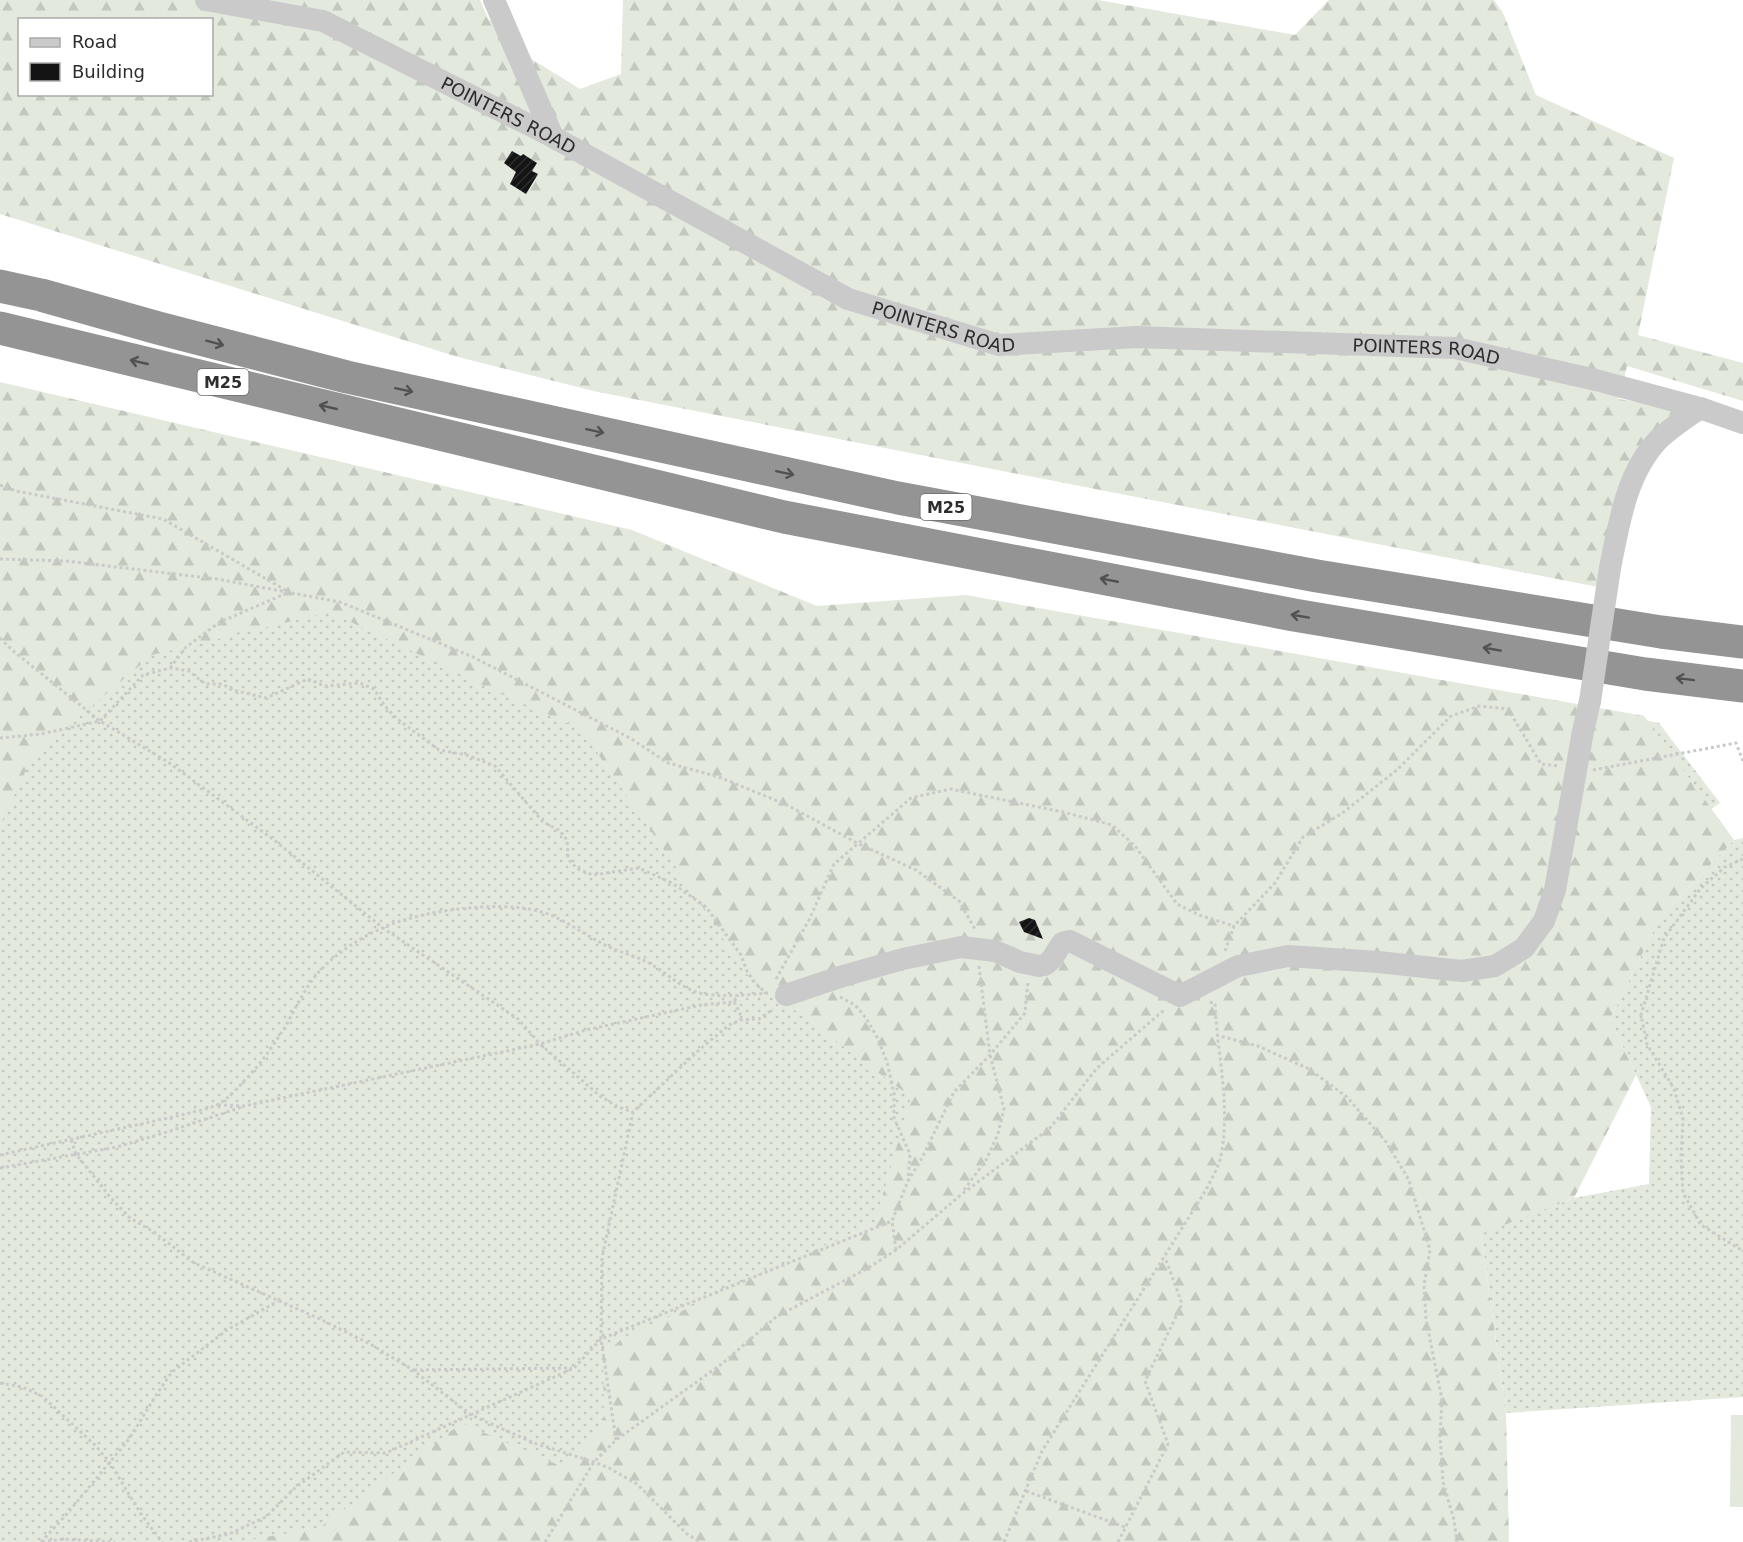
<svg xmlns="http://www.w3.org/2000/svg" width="1743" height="1542" font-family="'DejaVu Sans',sans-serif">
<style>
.grass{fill:url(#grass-dots)}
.forest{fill:url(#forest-firs);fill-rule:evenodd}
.pitch{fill:#e3e9dd}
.building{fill:url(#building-hatch)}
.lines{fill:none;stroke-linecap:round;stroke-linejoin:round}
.path{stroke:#cacaca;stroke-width:3;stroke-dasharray:3 3;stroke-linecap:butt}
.minor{stroke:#cacaca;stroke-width:22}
.highway{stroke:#949494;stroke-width:33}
.minor-bridge{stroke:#cacaca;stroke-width:22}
.oneway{stroke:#515151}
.labels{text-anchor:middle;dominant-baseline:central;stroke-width:6;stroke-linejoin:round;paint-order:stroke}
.shield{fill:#fff;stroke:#6c6c6c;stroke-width:1.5}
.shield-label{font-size:16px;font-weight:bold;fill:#2d2d2d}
.street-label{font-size:18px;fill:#2d2d2d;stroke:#fff}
</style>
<defs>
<pattern id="grass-dots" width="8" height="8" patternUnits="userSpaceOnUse" patternTransform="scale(1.5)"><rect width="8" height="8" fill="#e3e9dd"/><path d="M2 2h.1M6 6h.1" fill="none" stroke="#c3c8be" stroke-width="1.8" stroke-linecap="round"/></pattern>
<pattern id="forest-firs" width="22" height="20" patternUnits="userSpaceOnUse" patternTransform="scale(1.5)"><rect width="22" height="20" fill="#e3e9dd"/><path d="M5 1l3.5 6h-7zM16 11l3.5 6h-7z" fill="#c3c8be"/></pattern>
<pattern id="building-hatch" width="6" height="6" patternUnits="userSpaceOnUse" patternTransform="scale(1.5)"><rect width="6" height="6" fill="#141414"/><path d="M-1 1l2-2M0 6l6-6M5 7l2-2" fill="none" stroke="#2e2e2e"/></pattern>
</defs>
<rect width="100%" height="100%" fill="#fff"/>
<path class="grass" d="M0 428 1178 983 563 1542H0Z
M1604 712 1659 723 1720 803 1688 825Z
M1743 838V1397L1506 1413 1481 1233 1574 1198 1649 1184 1651 1107 1610 1019 1660 918 1734 840Z"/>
<path class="forest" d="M0 0H480L488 18 520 52 580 89 621 74 623 0H1098L1295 35 1329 0H1494L1503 13 1536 95 1674 158 1638 335 1743 363V401L1627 366 1619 399 1689 411 1638 455 1598 587 598 392 458 357 0 214ZM20 20H212V94H20Z
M0 382 632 530 817 606 966 595 1644 716 1734 840 1660 918 1610 1019 1636 1075 1574 1198 1481 1234 1506 1413 1509 1542H236L319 1528 462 1423 563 1467 604 1426 603 1355 623 1338 875 1222 911 1097 745 973 693 892 581 729 497 692 330 612 152 655 32 757 2 822 0 823Z"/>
<path class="pitch" d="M1731 1415H1743V1507H1730Z"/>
<path class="building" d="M512 151 521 156 523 154 537 163 532 171 538 174 526 194 510 184 516 172 504 163Z
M1029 918 1035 920 1043 939 1024 932 1019 922Z"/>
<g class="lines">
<path class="path" d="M0 485 16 491 163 519 287 591
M0 559 66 561 217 579 340 602 473 657 630 738 668 763 719 777 787 805 857 843 916 870 959 901 976 931
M0 638 12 650 100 721 168 762 274 840 383 928 518 1019 540 1044 600 1096 618 1107 633 1112
M170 668 186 647 220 622 287 593
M0 738 41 734 100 721 143 675 170 668 189 671 205 684H222L233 690 266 698 308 679 325 686 360 683 374 689 384 705 396 718 439 750 467 755 495 766 543 822 559 830 567 840 568 856 571 863 580 870 593 875 639 868 672 883 706 907 741 955 747 971 755 983 766 993
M1593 770 1736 743 1743 761
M1743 859 1725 867 1701 888 1664 938 1641 1015 1647 1044 1674 1089 1683 1119 1681 1158 1683 1193 1701 1225 1743 1251
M1225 951 1234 926 1275 883 1303 837 1341 814 1397 770 1451 716 1479 706 1508 709 1541 764 1559 766
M776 979 809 920 834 864 911 798 950 789 1063 812 1112 825 1135 846 1177 904 1199 915 1234 926
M840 997 855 1005 866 1018 877 1037 887 1062 894 1093V1118L910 1154 908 1181
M734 1002 740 1013V1020
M1216 1035 1258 1046 1309 1069 1347 1097 1386 1142 1409 1180 1430 1250 1424 1285 1426 1319 1442 1400 1440 1435 1443 1482 1454 1520 1457 1542
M218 1105 244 1106 540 1044 586 1030 701 1005 734 1002 738 995
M71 1140 76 1154 110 1197 130 1218 154 1232 194 1263 320 1319 370 1344 413 1370 471 1415 534 1443 594 1462 609 1468 637 1484 687 1534 700 1542
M0 1155 186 1114C196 1111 208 1109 217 1105 227 1099 236 1090 244 1081 260 1065 273 1046 285 1027 294 1011 302 994 313 979 330 957 356 940 382 928 419 911 498 900 538 911 563 917 584 935 607 946 619 952 633 955 645 961 666 971 681 990 704 994 725 997 747 995 768 993
M0 1168 117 1147 170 1131 242 1107
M964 1190 986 1160 998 1134 1004 1109 990 1055 979 966
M896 1250 892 1221 908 1181 922 1158 954 1092 990 1055 1025 1013 1028 981
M414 1370 572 1368
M0 1383 22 1387 42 1396 96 1446 110 1463 141 1514 162 1542
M616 1440 601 1339 602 1258 633 1112 698 1051 729 1025 740 1020 759 1019 773 1009
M1026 1491 1125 1527
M41 1542 66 1515 129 1439 158 1392 172 1372 227 1330 278 1301
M42 1542 63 1539 115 1542
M189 1542 229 1534 266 1517 296 1487 344 1452 386 1453 574 1368 601 1339 892 1221
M545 1542 594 1462 616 1440 723 1363 776 1317 868 1268 896 1250 962 1194 1050 1128 1097 1068 1164 1010
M1004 1542 1042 1451 1206 1190C1211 1179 1219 1167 1221 1156 1231 1104 1217 1055 1215 1003L1208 1002
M1118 1542 1168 1444 1145 1381 1182 1304 1165 1257"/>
<g class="minor">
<path id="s1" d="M206 0 323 21 553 137 848 299 999 345 1137 337 1455 348 1596 380 1700 408 1743 423"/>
<path d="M494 0 553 137"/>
<path d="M1610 568C1619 524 1626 473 1659 439 1672 427 1686 418 1700 408"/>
<path d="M786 995 843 976 903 959 961 947 995 951 1020 962 1039 966 1045 965 1052 959 1062 943 1070 941 1180 996 1238 966 1288 956 1378 962 1462 971 1495 966 1524 948 1544 921 1555 890 1583 731 1590 701"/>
</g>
<path class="highway" d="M0 286 41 295 158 328 347 377 898 498 1317 576 1661 632 1743 642
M0 328 784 517 1294 615 1645 674 1743 686"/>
<path class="minor-bridge" d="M1590 701 1610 568"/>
</g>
<defs><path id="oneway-shaft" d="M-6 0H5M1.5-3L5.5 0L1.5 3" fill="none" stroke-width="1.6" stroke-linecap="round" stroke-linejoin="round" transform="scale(1.5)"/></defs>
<g class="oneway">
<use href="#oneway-shaft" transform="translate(215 343) rotate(15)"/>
<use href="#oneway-shaft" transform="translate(139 362) rotate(-167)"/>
<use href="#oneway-shaft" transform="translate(404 390) rotate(12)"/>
<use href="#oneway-shaft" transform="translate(328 407) rotate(-167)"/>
<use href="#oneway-shaft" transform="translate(595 431) rotate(12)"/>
<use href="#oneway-shaft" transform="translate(785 473) rotate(12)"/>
<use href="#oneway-shaft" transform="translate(1109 580) rotate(-169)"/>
<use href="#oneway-shaft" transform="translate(1300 616) rotate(-170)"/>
<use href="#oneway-shaft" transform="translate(1492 649) rotate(-170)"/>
<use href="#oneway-shaft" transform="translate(1685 679) rotate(-173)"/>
</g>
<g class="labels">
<g class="shield">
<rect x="197.5" y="369" width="51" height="26" rx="4.5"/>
<rect x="920.5" y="494" width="51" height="26" rx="4.5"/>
</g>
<g class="shield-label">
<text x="223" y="382">M25</text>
<text x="946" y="507">M25</text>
</g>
<g class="street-label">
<text stroke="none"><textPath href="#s1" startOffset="327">POINTERS ROAD</textPath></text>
<text stroke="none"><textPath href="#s1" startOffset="813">POINTERS ROAD</textPath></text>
<text stroke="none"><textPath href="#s1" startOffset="1299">POINTERS ROAD</textPath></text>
</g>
</g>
<rect x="18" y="18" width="195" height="78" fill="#ffffff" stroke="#ababab" stroke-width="1.5"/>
<rect x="30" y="38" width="30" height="9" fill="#cacaca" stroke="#ababab" stroke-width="1.5"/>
<text x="72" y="48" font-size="18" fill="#2d2d2d">Road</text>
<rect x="30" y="63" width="30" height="18" fill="#141414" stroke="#ababab" stroke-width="1.5"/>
<text x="72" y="78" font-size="18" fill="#2d2d2d">Building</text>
</svg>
